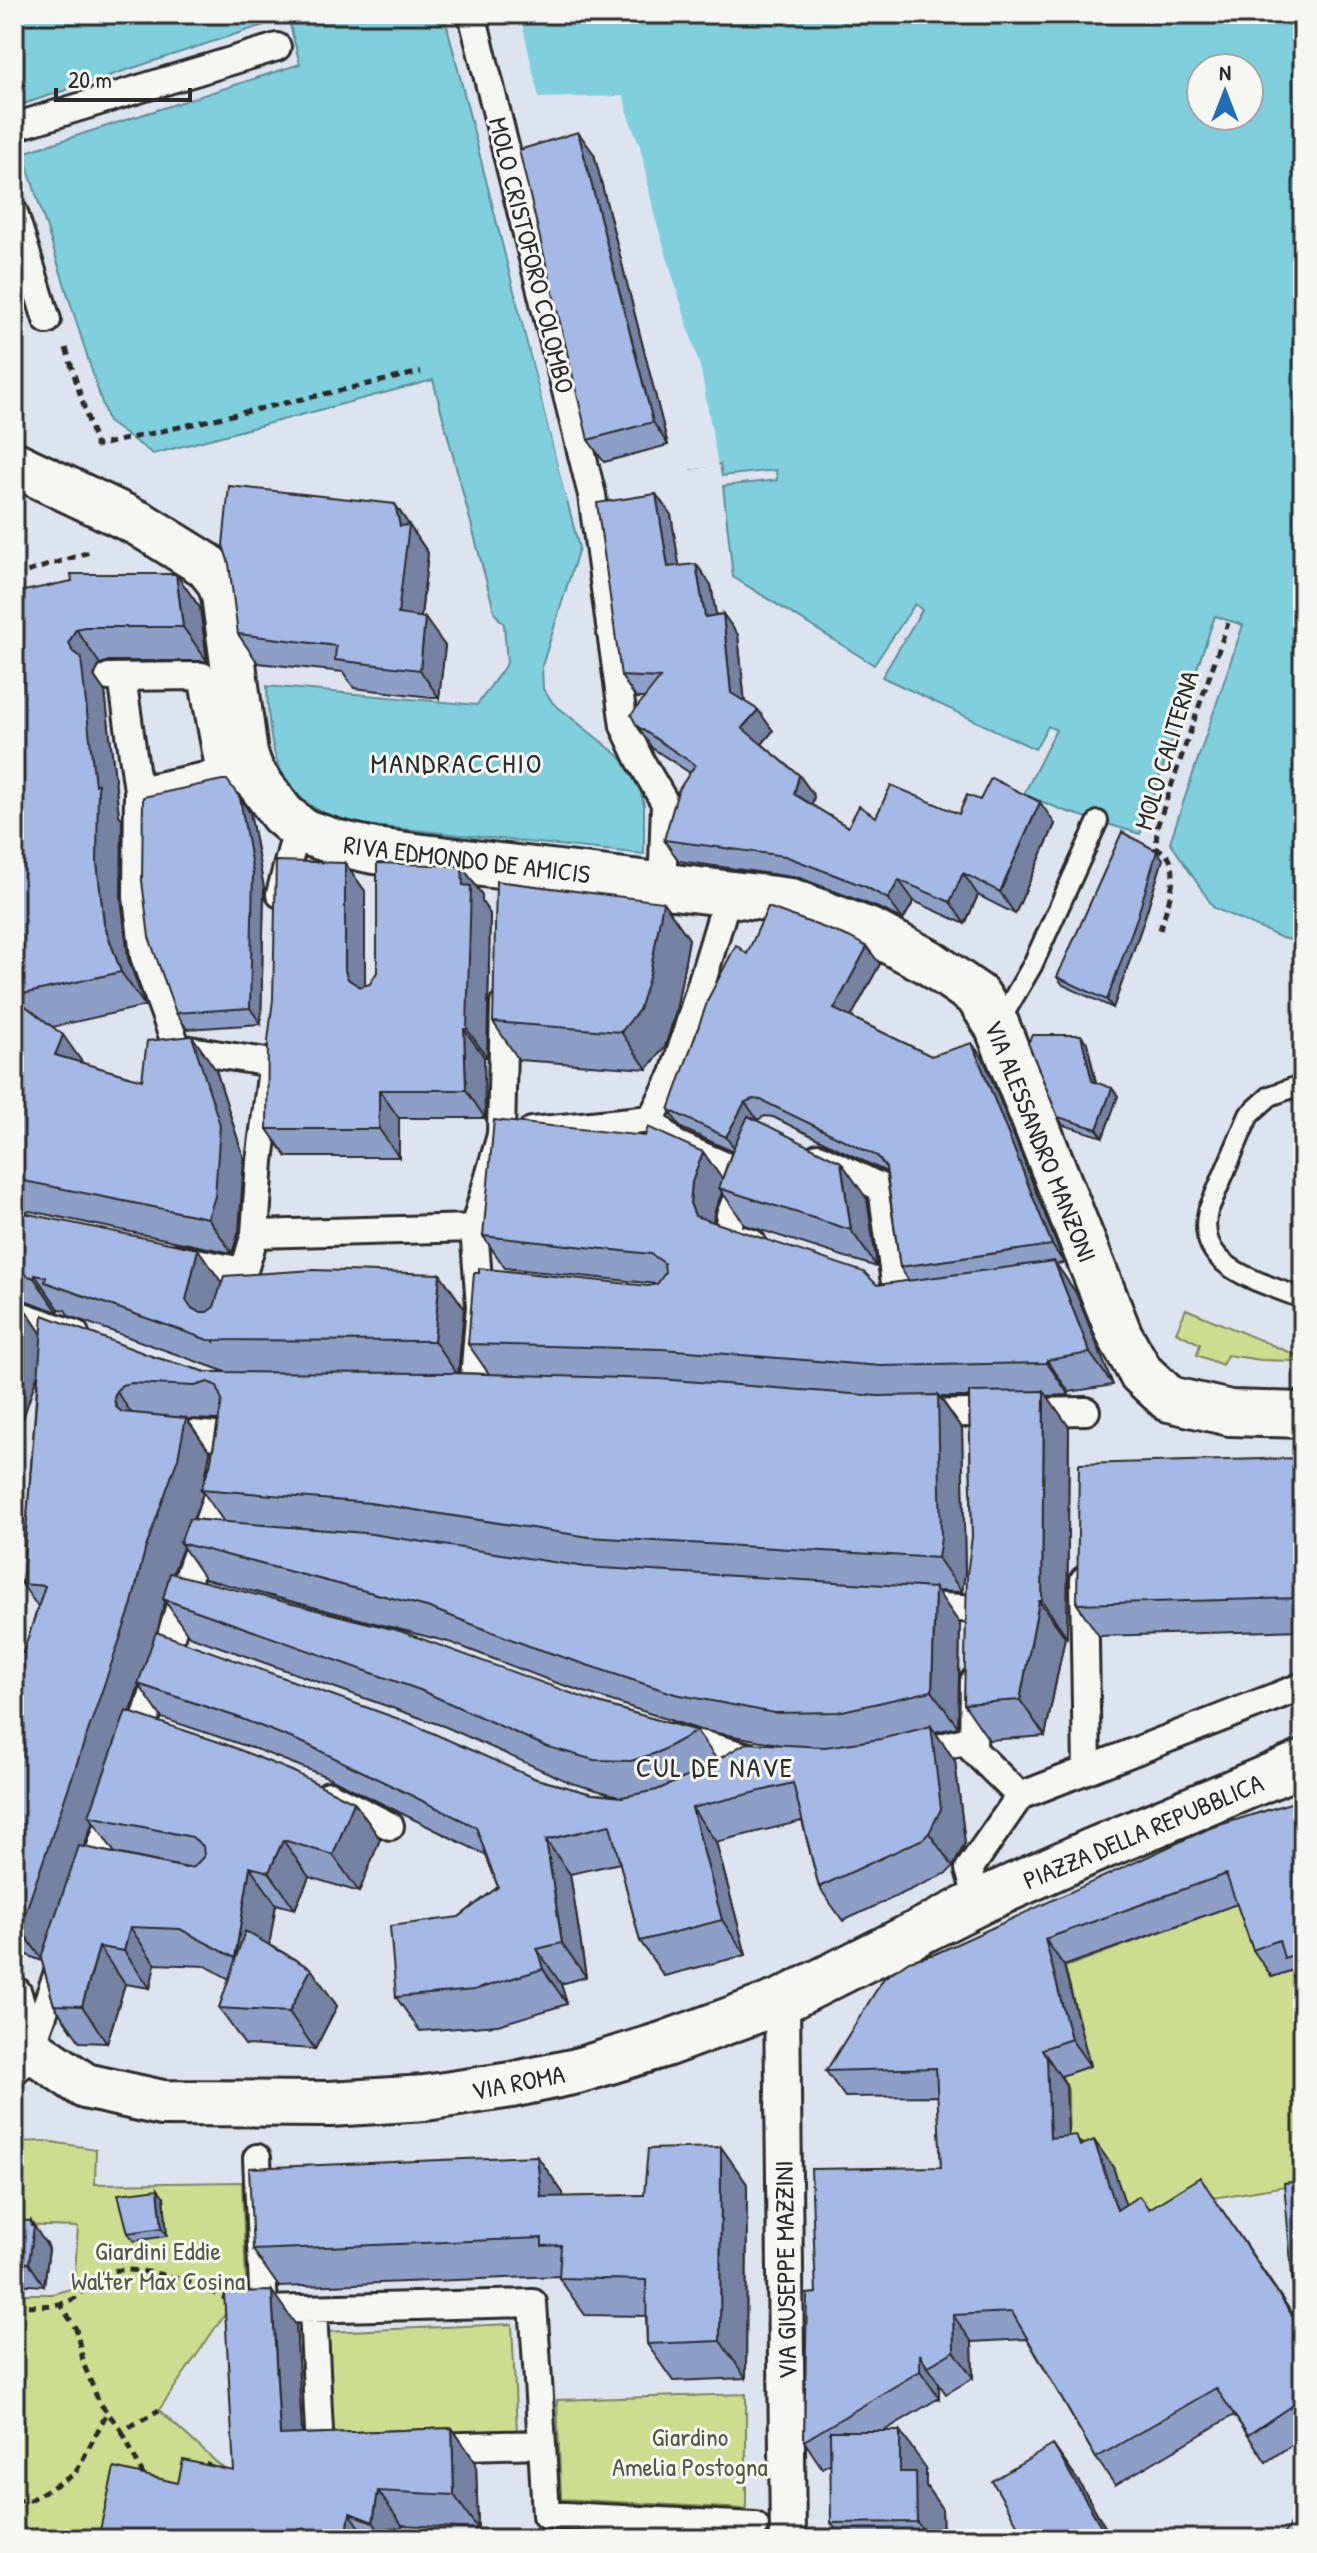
<svg xmlns="http://www.w3.org/2000/svg" width="1317" height="2553" font-family="'Patrick Hand',sans-serif">
<style>
.green{fill:#cddd90;stroke:#7c845e;stroke-width:2}
.water{fill:#80cfdd;stroke:#5e8d96;stroke-width:2;fill-rule:evenodd}
.pier{fill:#dee4ef}
.lines{fill:none;stroke-linecap:round;stroke-linejoin:round}
.service-casing{stroke:#2b2b2b;stroke-width:24}
.pedestrian-casing{stroke:#2b2b2b;stroke-width:32}
.minor-casing{stroke:#2b2b2b;stroke-width:40}
.secondary-casing{stroke:#2b2b2b;stroke-width:50}
.path{stroke:#2b2b2b;stroke-width:5;stroke-dasharray:8 6;stroke-linecap:butt}
.service{stroke:#f6f6f2;stroke-width:18}
.pedestrian{stroke:#f6f6f2;stroke-width:26}
.minor{stroke:#f6f6f2;stroke-width:34}
.secondary{stroke:#f6f6f2;stroke-width:44}
.wall{fill:#8e9fc7;stroke:#2b2b2b;stroke-width:2;fill-rule:evenodd}
.shaded-wall{fill:#7482a2;stroke:#2b2b2b;stroke-width:2}
.building{fill:#a5b9e7;stroke:#2b2b2b;stroke-width:2}
.labels{text-anchor:middle;dominant-baseline:central;stroke-width:6;stroke-linejoin:round;paint-order:stroke}
.street-label{font-size:26px;fill:#2b2b2b;stroke:#f6f6f2}
.park-label{font-size:26px;fill:#545844;stroke:#f6f6f2}
.neighbourhood-label{font-size:28px;letter-spacing:2px;fill:#2b2b2b;stroke:#f6f6f2}
</style>
<rect width="100%" height="100%" fill="#dee4ef"/>
<filter id="ink" filterUnits="userSpaceOnUse"><feTurbulence type="fractalNoise" baseFrequency=".0125" numOctaves="2"/><feDisplacementMap in="SourceGraphic" scale="16" xChannelSelector="R" yChannelSelector="G"/><feConvolveMatrix kernelMatrix="1 2 1 2 8 2 1 2 1" color-interpolation-filters="sRGB"/></filter>
<g filter="url(#ink)">
<path class="green" d="M1186 1309 1296 1355V1361L1261 1360 1227 1355 1222 1365 1197 1355 1200 1344 1176 1332Z
M1232 1854 1273 1977 1298 1967 1303 1984V2183L1141 2210 1126 2208 1069 2164 1068 2089 1061 2076 1090 2065 1065 1967 1218 1911Z
M46 2141 96 2149 95 2184 242 2182 246 2283 159 2410 258 2500 115 2539H14V2294H53L74 2288 78 2227 14 2225V2142Z
M512 2324 517 2433 330 2441 325 2332Z
M746 2394V2509L561 2499 557 2400Z"/>
<path class="water" d="M14 14H444L579 548 542 666 543 689 553 703 618 755 637 776 644 805V854L355 824C277 805 269 756 267 686L477 705 507 663 504 624 495 614 433 380 153 454 108 422 23 153 300 64 288 17 14 107Z
M492 14H1303V943L1282 938 1214 908 1170 842 1243 625 1215 616 1140 834 1062 810 1024 794 1056 730 1048 726 1035 749 882 677 922 610 915 604 874 665 733 577 723 486 777 480 776 470 722 476 720 464 691 469 603 125 523 138ZM1201 68H1249V116H1201Z"/>
<path class="pier" d="M447 14 571 501 567 502Z
M488 14H520L539 98 624 96 628 116 640 146 654 214 701 370 718 466 688 470 600 129 520 140Z"/>
<g class="lines">
<defs>
<path id="service" d="M997 1026 1032 966 1098 821
M1303 1084 1270 1096 1249 1115 1208 1211C1194 1269 1261 1281 1303 1299"/>
<path id="pedestrian" d="M472 14 592 495 624 726 640 760 665 803 663 863
M14 127 277 47
M14 213 47 320
M109 677 202 676 220 773
M122 677 138 790 137 897 144 956 177 1048 272 1063
M138 790 220 773 235 780
M280 894 292 848
M651 1119 674 1074 729 892
M532 1131 651 1119 675 1144 746 1175 730 1215 728 1236 752 1243
M818 1157 882 1188 896 1290
M255 1234 474 1228
M176 1258 242 1271
M232 1310 255 1234 260 1161 272 1069
M14 1313 75 1334
M473 1391 480 1306 474 1228 501 1135 504 1004
M919 1414 1086 1411
M165 1432 229 1437
M1084 1580 1087 1770
M912 1605 976 1609
M674 1737 764 1761
M135 1750C153 1698 168 1645 184 1592 195 1552 214 1515 222 1475
M914 1754 972 1739
M329 1795 390 1826
M1020 1796 1303 1686
M89 1882 115 1806
M973 1883 969 1869 1020 1796 973 1750 974 1681
M30 2051 62 1961
M257 2158 264 2310 533 2303 542 2444
M313 2310 320 2451 335 2450
M430 2447 542 2444 546 2515 755 2526"/>
<path id="minor" d="M14 1994 30 2051 14 2066
M782 2001 788 2539"/>
<path id="secondary" d="M14 464 140 524 206 565 219 581 224 595 245 754 252 773 282 814 302 831 338 843 374 851 791 901 872 932 929 962 978 996 997 1026 1120 1336 1141 1373 1169 1399 1230 1413 1303 1415
M14 2037 85 2086 162 2103 330 2104 425 2098 511 2085 577 2071 665 2044 782 2001 983 1900 1092 1851 1303 1763"/>
</defs>
<use href="#service" class="service-casing"/>
<use href="#pedestrian" class="pedestrian-casing"/>
<use href="#minor" class="minor-casing"/>
<use href="#secondary" class="secondary-casing"/>
<path class="path" d="M66 348 96 446 421 372
M14 576 93 551
M1160 930C1166 907 1188 859 1156 848L1157 827 1228 623
M59 2302 76 2329 84 2365 99 2402 122 2431 159 2410
M14 2305C32 2306 59 2308 75 2298 85 2291 91 2277 103 2273 135 2262 200 2283 228 2300
M122 2431 144 2477
M205 2470 211 2458
M14 2501 30 2500 75 2474 107 2413"/>
<use href="#service" class="service"/>
<use href="#pedestrian" class="pedestrian"/>
<use href="#minor" class="minor"/>
<use href="#secondary" class="secondary"/>
</g>
<path class="wall" d="M594 154 668 445 604 462 588 440Z
M14 310 20 328 14 330Z
M671 515 679 566 696 564 711 585 716 615 723 614 738 635 745 702 758 710 773 731 762 744 799 775 814 796 812 805 848 827 876 817 959 814 980 800 1055 824 1015 914 978 895 965 924 914 901 903 920 881 909 800 878 679 861 664 840 690 773 652 748 637 726 644 698H636L621 676Z
M415 532 416 535 428 553 421 617 445 646 439 698 354 688 343 672 258 663 238 634Z
M176 574 200 608 207 661H109L100 664 94 676 105 692 119 815 122 819 121 897 128 958 145 1006 52 1027 82 1063 142 1080 216 1070 244 1159 239 1231 232 1253 30 1211 24 1213 222 1283 440 1274 464 1308 458 1373 489 1374 468 1344 648 1286 657 1284 505 1268 483 1236 703 1152 722 1179 732 1151 681 1128 669 1110 747 954 880 964 851 1017 931 1056 984 1060 1064 1263 1056 1264 1076 1293 1113 1385 1069 1392V1395L1047 1396 1069 1427 1067 1637H1065L1045 1736 989 1740 964 1704 972 1537 969 1397H940L962 1429 965 1572 962 1592 936 1591 960 1624 958 1727 935 1732 955 1761 965 1843 953 1867 947 1873 843 1921 819 1887 802 1821 716 1842 746 1955 664 1976 640 1941 620 1863 570 1874 586 1977 561 1984 567 2004 498 2025 420 2031 396 1997 459 1917 498 1887 486 1855 330 1778 261 1751 162 1718 139 1685 130 1713 354 1802 380 1839 359 1892 309 1877 295 1909 276 1904 269 1944 311 1969 337 2006 315 2049 245 2045 219 2008 229 1979 206 1966 155 1964 150 1988 125 1984 107 2043 80 2042 54 2005 42 1961 14 1950V1653H23L38 1607 22 1584 38 1372 14 1446 24 1308 41 1333 154 1357 206 1372H226L69 1316 65 1310 59 1309 58 1312 19 1298 14 1299V593ZM765 1116 773 1117 886 1172 900 1267 909 1281 877 1285 713 1222 714 1213 722 1192 745 1225 877 1267 867 1199 757 1120ZM187 1419 218 1420 210 1466 205 1478 210 1452ZM203 1492 224 1522 193 1519ZM183 1547 205 1579 452 1643 554 1682 700 1730 778 1744 717 1760 697 1731 598 1703 173 1574ZM165 1601 189 1636 446 1727 571 1783 618 1796 592 1794 536 1779 157 1633ZM93 1821 115 1853 188 1868 83 1847Z
M250 813 264 888 261 1024 187 1029 176 1013Z
M1163 859 1143 923 1113 1008 1063 985 1057 977Z
M345 863 365 891V986L370 984 462 866 482 895V902L490 914 487 1057H484L485 1118H399V1157H287L267 1129Z
M663 902 689 939 676 1011 665 1047 647 1069 519 1060 493 1022Z
M1087 1043 1096 1082 1118 1096 1103 1137 1063 1125 1058 1117Z
M1303 1458V1630L1099 1636 1077 1604Z
M1303 1799V1984L1293 1970 1272 1977 1253 1950 1237 1904 1064 1966 1090 2066 1061 2076 1066 2085 1068 2136 1083 2144 1113 2167 1125 2204 1149 2209 1218 2204 1296 2319 1303 2181V2437L1266 2462 1234 2415 1115 2485 1096 2458 1027 2339 972 2342 973 2378 946 2394 939 2384V2398L884 2431 926 2468V2486L942 2509 943 2539H843L831 2523V2463L822 2468 804 2441 816 2293 941 2167 938 2096 845 2097 826 2071 935 1954Z
M721 2147 747 2184 746 2378 673 2381 647 2344 646 2316 585 2315 559 2278V2276L279 2287 253 2250 537 2156 563 2193V2197L644 2195Z
M164 2197 167 2236 134 2241 128 2233Z
M14 2220 47 2243 49 2249 44 2286 14 2284Z
M296 2325 302 2434 452 2428 476 2463 478 2529 402 2525 400 2539H98L178 2483 234 2471Z
M1079 2482 1112 2539H977L1022 2532Z"/>
<path class="shaded-wall" d="M578 132 594 154 668 445 653 422Z
M14 310 20 328 14 319Z
M656 494 671 515 683 588 668 567Z
M395 504 428 553 418 642 398 614 400 526Z
M696 564 711 585 720 639 705 617Z
M176 574 200 608 207 661 183 627Z
M723 614 738 635 746 715 731 693Z
M425 618 445 646 439 698 420 670Z
M76 629 100 664 94 676 105 692 119 815 122 819 121 897 128 958 145 1006 121 972 104 924 72 651 69 642Z
M758 710 773 731 757 750 742 728Z
M799 775 814 796 809 816 794 794Z
M240 798 250 813 264 888 261 1024 250 1008Z
M1040 802 1055 824 1015 914 1000 892Z
M1157 851 1163 859 1143 923 1113 1008 1107 1000Z
M345 863 365 891V999L348 979 345 971Z
M462 866 482 895V902L490 914 487 1057 467 1029Z
M963 873 978 895 965 924 950 902Z
M899 880 914 901 903 920 888 899Z
M663 902 689 939 676 1011 665 1047 647 1069 621 1032Z
M867 947 880 964 846 1026 834 1009Z
M464 1029 484 1057 485 1118 466 1090Z
M63 1035 87 1069 55 1055Z
M1081 1035 1087 1043 1097 1089 1092 1081Z
M192 1036 216 1070 244 1159 239 1231 232 1253 208 1218Z
M972 1043 984 1060 1064 1263 1052 1245Z
M1112 1088 1118 1096 1103 1137 1097 1129Z
M379 1090 399 1118V1157L379 1129Z
M745 1102 757 1119 738 1154 726 1137Z
M703 1152 725 1183 719 1188 722 1192 714 1213 712 1235 695 1216 690 1203 692 1182Z
M841 1162 867 1199 877 1267 851 1230Z
M198 1249 222 1283 210 1334 215 1343 186 1300Z
M1054 1261 1076 1293 1113 1385 1090 1353Z
M440 1274 464 1308 458 1375 434 1341Z
M35 1275 59 1309 58 1312 34 1278Z
M24 1308 48 1343 14 1446V1339Z
M1047 1360 1069 1392V1395L1047 1363Z
M116 1391 140 1425 138 1433 116 1407 114 1399Z
M1044 1391 1069 1427 1067 1637 1042 1601Z
M938 1395 962 1429 965 1572 962 1592 938 1558Z
M186 1418 210 1452 203 1490 201 1489 203 1493 184 1544 180 1543 183 1547 163 1599 165 1601 155 1641 138 1684 139 1685 94 1817 89 1816 93 1821 44 1962 20 1928 145 1550Z
M1301 1543 1303 1546V1599L1302 1598Z
M935 1588 960 1624 958 1727 932 1691Z
M1039 1601 1065 1637 1045 1736 1020 1700Z
M931 1726 955 1761 965 1843 953 1867 929 1833Z
M354 1802 380 1839 359 1892 333 1855Z
M692 1808 716 1842 746 1955 722 1920Z
M283 1840 309 1877 295 1909 269 1872Z
M546 1840 570 1874 586 1977 562 1943Z
M250 1867 276 1904 261 1995 235 1958Z
M130 1927 155 1964 150 1988 124 1951Z
M1045 1939 1064 1966 1090 2066 1071 2039Z
M99 1947 125 1984 107 2043 82 2006Z
M537 1949 561 1984 567 2004 543 1969Z
M311 1969 337 2006 315 2049 289 2012Z
M1042 2049 1066 2085 1069 2164 1050 2138Z
M1094 2140 1113 2167 1136 2236 1117 2210Z
M721 2147 747 2184 746 2378 720 2341Z
M537 2156 563 2193 567 2234 541 2197Z
M158 2189 164 2197 167 2236 162 2228Z
M31 2221 49 2249 44 2286 29 2263Z
M272 2291 296 2325 304 2469 280 2435Z
M953 2315 972 2342 973 2378 954 2351Z
M920 2354 939 2384V2398L920 2371Z
M452 2428 476 2463 478 2529 454 2495Z
M900 2431 926 2468V2486L942 2509 943 2539H929L917 2522 900 2472Z
M1053 2445 1079 2482 1112 2539H1109L1105 2533Z
M378 2491 402 2525 400 2539H385L373 2522Z
M350 2513 368 2539H346Z
M169 2530 175 2539H167Z"/>
<path class="building" d="M578 132 653 422 588 440 519 150Z
M229 486 395 504 400 526 409 525 398 614 425 618 420 670 335 660 336 646 238 634 229 564 223 545Z
M656 494 668 567 696 564 705 617 723 614 731 693 758 710 742 728 799 775 794 794 848 827 859 806 876 817 891 785 959 814 967 795 980 800 991 778 1040 802 1000 892 963 873 950 902 899 880 888 899 866 887 785 856 664 840 678 791 695 765 637 726 631 715 660 678 621 676 597 503Z
M71 574H176L183 627H85L76 629 69 642 72 651 81 658 95 785 98 784 97 863 104 924 121 972 14 996V669L17 668 22 661 23 653 18 644 14 643V593L72 581Z
M222 780H227L240 798 253 873 250 1008 176 1013 149 937 142 881 143 797Z
M1122 832 1157 851 1138 915 1107 1000 1057 977Z
M276 861 345 863V971L348 979 360 987 370 984 377 972V863L462 866 463 885 471 886 467 1029H464L466 1090H379V1129H267L268 1041 273 999Z
M496 881 663 902 650 974 639 1010 621 1032 493 1022Z
M768 907 849 937 867 947 834 1009 931 1056 972 1043 1052 1245 900 1267 886 1168 877 1156 761 1100 753 1099 745 1102 726 1137 669 1110 709 997 736 945 747 954Z
M14 997 63 1035 55 1055 142 1080 147 1041 192 1036 220 1125 215 1196 208 1218 14 1179Z
M1032 1035H1081L1092 1081 1112 1088 1097 1129 1058 1117 1028 1043Z
M748 1116 841 1162 851 1230 719 1188 735 1144Z
M494 1120 645 1136 648 1127 703 1152 692 1182 690 1203 695 1216 864 1272 877 1285 1054 1261 1090 1353 1047 1360V1363L881 1366 662 1349 468 1344 474 1273H479V1268L648 1286 657 1284 665 1273 664 1263 651 1254 483 1236Z
M14 1211 198 1249 186 1300 191 1308 199 1312H207L214 1307 224 1276 314 1270 440 1274 434 1341 208 1340 45 1282 46 1277 35 1275 34 1278 14 1271Z
M14 1304 24 1308 14 1339Z
M43 1315 154 1357 206 1372 449 1373 659 1379 878 1396 938 1395 941 1538 938 1558 589 1537 370 1503 201 1489 210 1466 222 1401 217 1386 208 1382 195 1386 131 1383 122 1385 116 1391 114 1399 116 1407 122 1412 186 1418 178 1458 145 1550 131 1607 20 1928 14 1925V1653H23L45 1586 22 1584Z
M1044 1391 1042 1601H1039L1020 1700 964 1704 967 1574 972 1537 969 1392Z
M1303 1458V1543H1301L1302 1598 1077 1604 1079 1464Z
M189 1519 365 1533 585 1567 935 1588 932 1691 838 1712 774 1713 675 1694 529 1646 427 1607 180 1543Z
M170 1573 400 1631 598 1703 697 1731 659 1752 631 1761 594 1760 545 1746 420 1690 163 1599Z
M156 1632 410 1723 536 1779 592 1794 622 1797 657 1790 691 1775 746 1743 825 1747 881 1739 931 1726 941 1809 929 1833 923 1839 819 1887 793 1783 692 1808 722 1920 640 1941 610 1825 546 1840 562 1943 537 1949 543 1969 474 1990 396 1997 390 1926 459 1917 498 1887 476 1827 306 1744 237 1717 138 1684Z
M126 1711 225 1744 292 1771 354 1802 333 1855 283 1840 269 1872 250 1867 235 1958 180 1929 130 1927 124 1951 99 1947 82 2006 54 2005 41 1958 79 1846 186 1868 194 1867 204 1856 203 1846 192 1837 89 1816Z
M1303 1799V1952L1284 1958 1279 1940 1253 1950 1226 1874 1045 1939 1071 2039 1042 2049 1047 2058 1050 2138 1076 2135 1080 2146 1094 2140 1117 2210 1139 2196 1149 2209 1200 2177 1296 2321 1284 2183 1303 2181V2398L1248 2435 1216 2388 1096 2458 1012 2312 953 2315 954 2351 927 2367 920 2354V2371L804 2441 807 2294 816 2293 811 2169 941 2167 936 2068 826 2071 884 1978 909 1961 935 1954 1210 1828Z
M245 1931 311 1969 289 2012 219 2008Z
M721 2147 720 2341 647 2344 646 2280 559 2278 561 2245 542 2246V2238L253 2250 249 2168 537 2156 541 2197 644 2195 648 2149Z
M158 2189 162 2228 128 2233 118 2194Z
M14 2220 31 2221V2226H34L29 2263 14 2262Z
M272 2291 280 2435 452 2428 454 2495 378 2491 373 2522 350 2513 346 2539H204L169 2530 167 2539H98L114 2468 178 2483 183 2460 234 2471 224 2292Z
M830 2431H900V2472H916L917 2522 831 2523Z
M1053 2445 1105 2533 1095 2539H977L1022 2532 992 2481Z
M1303 2505V2539H1280Z
M593 2535 658 2538 593 2539Z"/>
</g>
<g class="labels">
<g class="street-label">
<text transform="translate(532 255) rotate(76)">MOLO CRISTOFORO COLOMBO</text>
<text transform="translate(1166 750) rotate(-73)">MOLO CALITERNA</text>
<text transform="translate(467 859) rotate(7)">RIVA EDMONDO DE AMICIS</text>
<text transform="translate(1041 1141) rotate(68)">VIA ALESSANDRO MANZONI</text>
<text transform="translate(1143 1831) rotate(-23)">PIAZZA DELLA REPUBBLICA</text>
<text transform="translate(518 2082) rotate(-11)">VIA ROMA</text>
<text transform="translate(785 2270) rotate(-91)">VIA GIUSEPPE MAZZINI</text>
</g>
<g class="park-label">
<text x="158" y="2250">Giardini Eddie<tspan x="158" dy="30">Walter Max Cosina</tspan></text>
<text x="690" y="2436">Giardino<tspan x="690" dy="30">Amelia Postogna</tspan></text>
</g>
<g class="neighbourhood-label">
<text x="457" y="763">MANDRACCHIO</text>
<text x="715" y="1767">CUL DE NAVE</text>
</g>
</g>
<rect width="1317" height="2553" fill="none" stroke="#f6f6f2" stroke-width="48"/>
<rect x="24" y="24" width="1269" height="2505" fill="none" stroke="#2b2b2b" stroke-width="3" filter="url(#ink)"/>
<g transform="translate(1225 92)"><circle r="38" fill="#f6f6f2" stroke="#a5a5a2" stroke-width="2"/>
<path d="M0-6L14 30L0 20L-14 30Z" fill="#1f6fb2"/>
<text y="-12" font-size="22" font-weight="bold" text-anchor="middle" fill="#2b2b2b">N</text>
</g>
<path d="M56 88v12h134v-12" fill="none" stroke="#2b2b2b" stroke-width="4"/>
<text x="68" y="88" font-size="24" fill="#2b2b2b" stroke="#f6f6f2" stroke-width="6" paint-order="stroke">20 m</text>
</svg>
